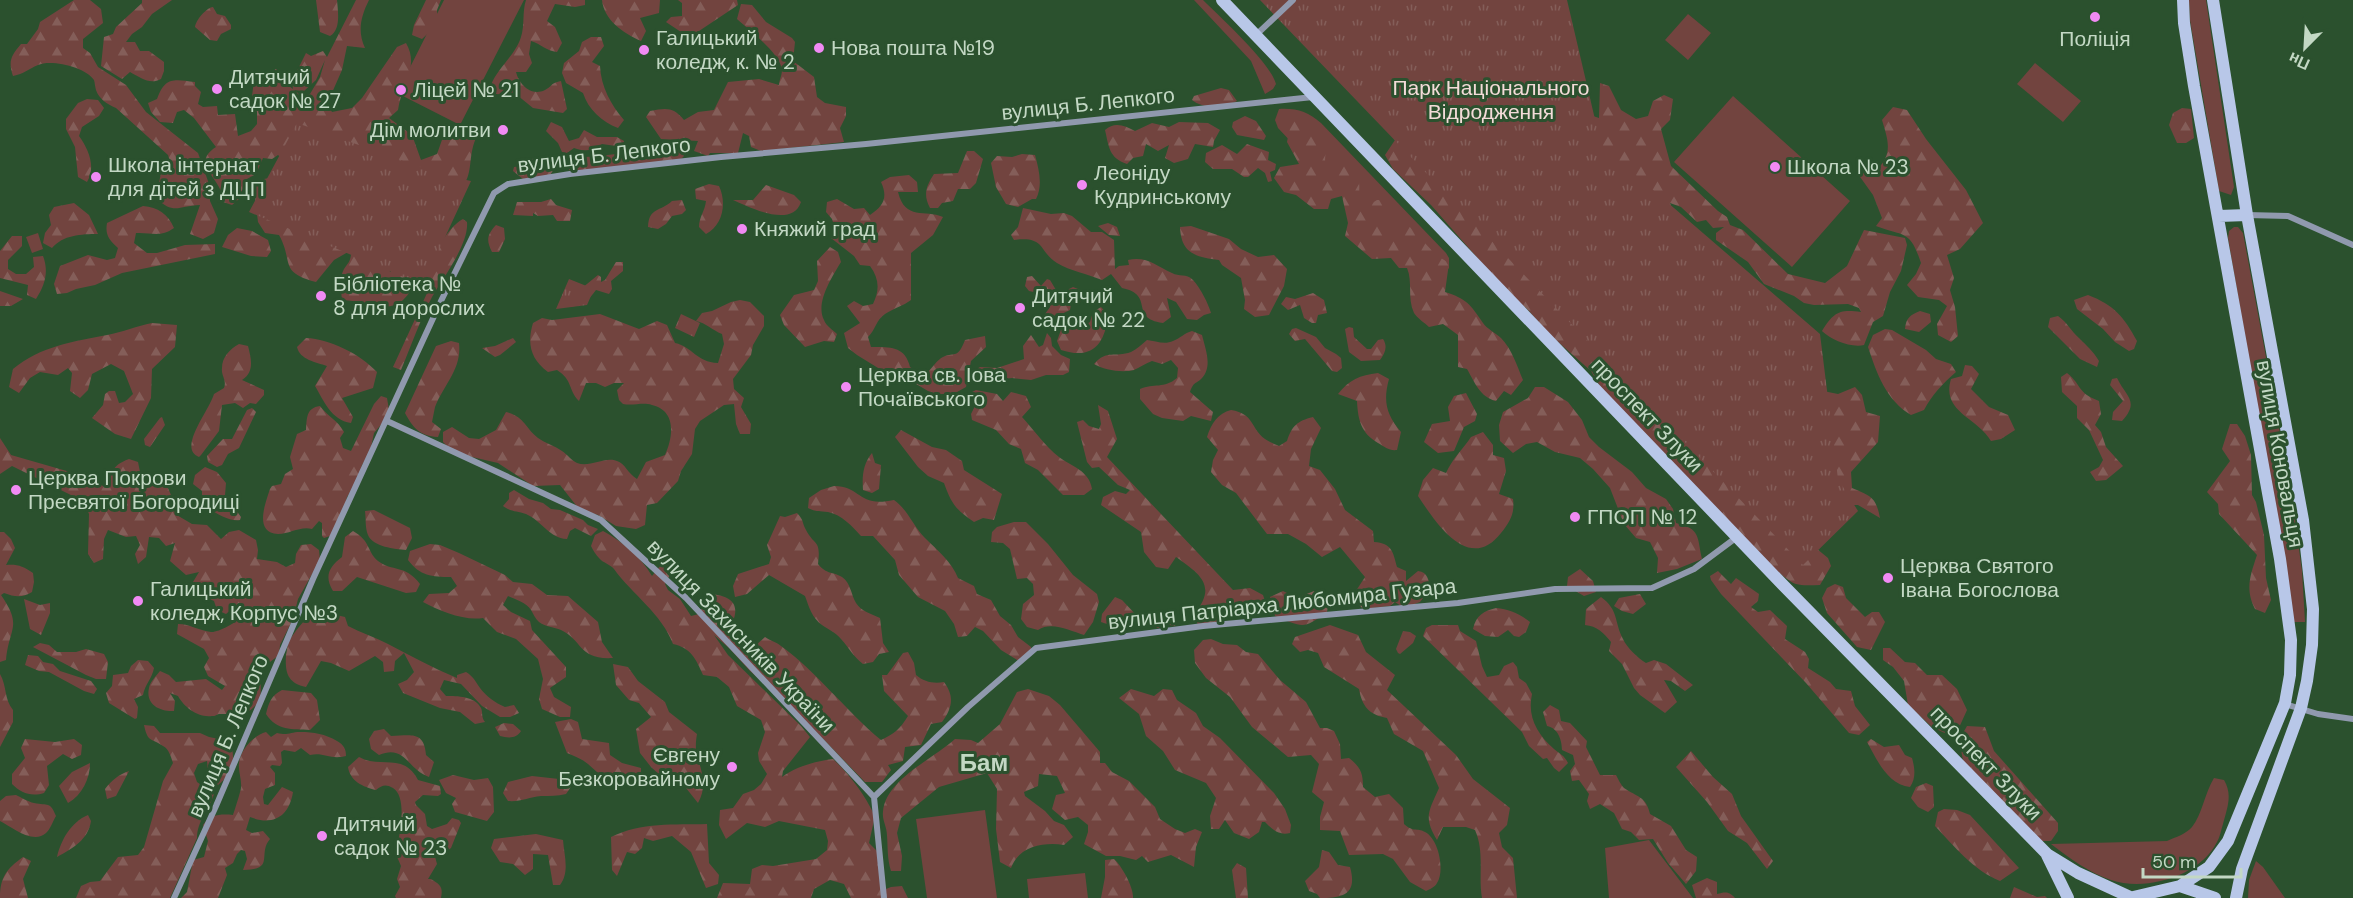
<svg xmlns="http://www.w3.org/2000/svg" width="2353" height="898" font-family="'DM Sans',sans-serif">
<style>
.grass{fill:#72443f}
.forest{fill:url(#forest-firs);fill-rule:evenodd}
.park{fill:url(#park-tufts)}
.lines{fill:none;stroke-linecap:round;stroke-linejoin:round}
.minor{stroke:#9099ae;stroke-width:6}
.secondary{stroke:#b8c7e8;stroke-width:12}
.poi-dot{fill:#f18af4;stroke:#2b512e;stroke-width:2}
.labels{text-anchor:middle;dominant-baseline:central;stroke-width:6;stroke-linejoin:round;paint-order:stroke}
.poi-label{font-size:21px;fill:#c3d8c4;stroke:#2b512e;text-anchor:start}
.park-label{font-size:21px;fill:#f3dbd8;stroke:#2b512e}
.street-label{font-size:21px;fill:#c3d8c4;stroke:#2b512e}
.quarter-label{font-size:24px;font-weight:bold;fill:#c3d8c4;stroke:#2b512e}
</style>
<defs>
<pattern id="forest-firs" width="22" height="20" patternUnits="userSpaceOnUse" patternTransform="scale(1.5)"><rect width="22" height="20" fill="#72443f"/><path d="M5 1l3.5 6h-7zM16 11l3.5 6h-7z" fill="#845e59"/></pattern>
<pattern id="park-tufts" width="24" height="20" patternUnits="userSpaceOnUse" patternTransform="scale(1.5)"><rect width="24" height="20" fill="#72443f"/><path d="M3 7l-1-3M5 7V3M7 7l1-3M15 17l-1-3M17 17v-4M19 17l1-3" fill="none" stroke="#845e59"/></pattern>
</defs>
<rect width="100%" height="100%" fill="#2b512e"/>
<path class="grass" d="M444 0H524L460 125 397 93Z
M1194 0H1203C1221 18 1270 62 1276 84L1273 89 1265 94 1251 61Z
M2189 0H2206L2234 187 2231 195 2219 191 2218 185 2190 20Z
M1688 14 1711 33 1688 60 1665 40Z
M2035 63 2081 101 2063 122 2017 84Z
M1733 96 1850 201 1792 267 1674 162Z
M1279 109C1297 108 1308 112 1321 123L1446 253 1449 258V268L1442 275H1416L1278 128 1275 120Z
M2234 227H2238L2243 233 2292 498 2302 571 2305 622H2294L2228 238 2229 231Z
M38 233 43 249 32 253 26 237Z
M2214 778 2224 780C2233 795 2227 808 2223 824 2221 830 2220 837 2217 842 2200 876 2146 892 2111 880 2090 873 2069 858 2051 844L2167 841C2176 837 2186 834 2192 827 2202 815 2205 792 2214 778Z
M985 810 997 898H927L916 819Z
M1649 840 1693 898H1609L1605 848Z
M2256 861 2263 867 2285 898H2248L2249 880Z
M1085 873 1088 898H1029L1027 879Z"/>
<path class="forest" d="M74 0H90L101 9 103 23 83 39V48L90 53 98 67 126 85 146 112 198 153 209 184 210 201 218 219 214 233 203 239 190 234 200 205C178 206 174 215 156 198L162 168 171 165 168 155 116 108C107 104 99 99 96 90 95 87 95 83 94 80 86 67 51 59 38 65 28 69 24 74 13 76 8 61 11 56 21 44H27L38 29 40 22Z
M142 0H172L152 14 142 27 132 34 126 42H135L140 51H149L164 62V71L161 79C150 85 141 78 130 72L122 79 101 66 104 37 113 34 116 27 142 3Z
M316 0H337C338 12 341 30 330 36L320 32Z
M356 0H369C361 16 357 31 365 48L347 46 342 70 327 104 332 112 352 108 362 98 397 47 406 43C420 67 401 86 398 110L389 118 412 135 421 160 437 154 443 137 456 138 463 131 473 127 477 136C468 154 473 169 465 183L286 162 278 155 272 159 263 158 256 174 245 180 240 198 232 205 217 200 221 191C214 174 193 162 216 147L194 118 184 110 177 112 173 123 160 122 151 112 148 103 157 99C165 77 173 79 195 82V86L201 92 198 104 203 107 217 106 218 115 235 114 238 136 251 131 257 124V112L252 96 255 74 266 76 276 69 284 76 285 83 293 89 292 81 306 53 311 56 323 51 327 57ZM325 60 320 77 310 94 302 96 294 90 304 91 316 80Z
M426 0H441L437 10V25L422 39 412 35 414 25Z
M526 0H585V5L575 7 555 4 547 21 555 27 562 43 557 52C546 51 541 44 531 41L529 54 532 63 526 72H516C519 84 531 97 545 90 553 86 549 84 561 81L567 109 563 113 533 108 517 95 496 94 491 85C498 67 515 56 521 37 525 25 522 12 526 0Z
M602 0H660L659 13 640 18 646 31 641 41C623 33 604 20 602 0Z
M678 0H737L738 5 696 33 684 34 666 22 671 17 682 16V3Z
M741 4 752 5 766 22 792 38 795 42 793 61 814 77 817 97 825 103 846 107V116L840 128 844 142 761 151 751 147 749 136 743 133 738 153H710L708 156 694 151 698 141 661 139 646 117 650 111C667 108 673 107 684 120L698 112 714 110 728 82 759 79 779 85C779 81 782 75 782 70 780 53 749 30 737 19Z
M213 7 217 14 225 16 231 25V29L221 34 217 41 210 40 195 27C196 20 206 8 213 7Z
M591 37H601L604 46 592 62 600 66C601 87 611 105 624 120L618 128C602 122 588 109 583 93L566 83 562 73 564 63 579 51 582 42Z
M1600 83 1609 86 1621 110 1636 119 1648 116 1653 101 1664 95 1673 99 1670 120 1661 129 1671 166 1718 211 1727 217 1730 225 1743 230 1788 274 1825 283 1847 266 1864 230 1905 238 1907 245 1901 271 1890 292 1883 316 1873 322 1864 345C1851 348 1831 340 1822 331 1834 312 1839 309 1861 312L1859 308 1848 304 1814 305 1804 303 1794 296 1764 284 1748 262 1716 240V233L1724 227 1713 228 1706 220 1697 222 1681 207 1670 203 1674 214 1823 391 1838 394 1855 387 1862 395 1866 412 1880 416 1878 442 1851 472 1852 488C1871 496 1876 497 1880 518L1858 505H1845L1811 544 1828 558 1831 566 1820 585C1812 585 1803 586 1796 584 1779 578 1752 542 1735 530L1606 396 1591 371 1548 333 1529 311 1502 286 1431 205 1393 169 1385 155 1395 140 1590 115 1599 118Z
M1221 88 1229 90 1237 101C1224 108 1203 109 1192 100L1194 96Z
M87 99 98 100 104 108 99 116 82 127 79 136C89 150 96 167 87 182L78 177 75 147 66 129V119L78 103Z
M1893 107 1907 110 1926 139 1966 190 1983 223 1960 249 1947 255 1954 278 1950 290 1955 307 1958 336 1951 342 1938 335 1937 324 1947 306 1939 300 1918 297 1907 285 1916 274 1921 263C1910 230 1906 237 1876 226L1882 218 1873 195 1858 174 1861 169 1875 171C1894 155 1888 140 1882 120Z
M2182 108 2191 109 2194 138 2186 143H2177L2169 125 2173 113Z
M1245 116 1256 121 1266 136 1264 140 1237 135 1232 127 1233 122Z
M1300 120 1306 133 1312 128C1331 138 1325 145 1325 163L1332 164 1342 160C1363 170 1359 180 1359 201L1367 206 1377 200H1383L1389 211 1377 218 1394 235 1397 226 1410 227 1436 255 1449 263 1445 292C1467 299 1470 304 1483 323 1487 329 1496 333 1501 338 1512 349 1517 366 1523 380L1511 395 1504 391 1496 401C1480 397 1475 383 1467 369L1458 367V335L1443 324 1429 327C1425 323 1417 318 1414 313 1407 298 1413 282 1407 268H1399L1391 258 1372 259 1345 236 1348 223 1342 196 1331 199 1328 209H1314L1296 195 1284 192 1274 178 1280 167 1299 164 1287 142 1291 121Z
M551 122 562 127 569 141 579 138 584 130 597 137H617L624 141 623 147 602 144C592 151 585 152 574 148L567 153 562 152 558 143 546 131Z
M1179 122 1208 123 1220 130 1214 141 1213 147 1195 144 1188 159 1174 163 1165 158 1169 145 1158 151 1146 144 1143 156 1133 158 1127 164C1109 158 1109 147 1105 130 1115 121 1125 126 1135 131L1152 123 1169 127Z
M1247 144 1269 152 1268 160 1276 164 1275 170 1270 172 1272 181 1268 182 1265 173 1258 168 1248 177H1244L1232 169H1213L1205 162 1206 153 1222 145 1237 154Z
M670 147 679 148 684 156 677 163 579 173 569 170 568 160 571 158 600 156Z
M967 151H974L983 159 976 183 970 189H958L953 201 942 203 938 208H930C923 195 926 186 934 174L958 173Z
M1022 154 1035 155C1039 170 1043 185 1036 199H1032L1018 207 1006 204 996 187 991 163 997 156 1012 157Z
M552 158 559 162 550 175 523 179 513 171 514 167 523 166 530 159Z
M909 175 917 182 918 192H898C905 221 925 209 943 217L933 235 911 253V300C903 306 894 308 885 314 876 320 876 329 868 337L871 347C890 347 905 346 910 367L918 373 928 372C932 368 938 359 943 357 956 351 957 360 965 340L985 336 986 347 971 361 966 387 957 392 947 394H937L928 391 911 381 883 371 857 355 848 348 844 333 860 323 847 306 854 301 863 306 873 304C880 290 879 278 870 266L860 265 854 256 831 238 835 229 832 219 826 212 827 202 837 199 854 209 864 208 870 215C884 206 888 197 881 182L890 177Z
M269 178 348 252 334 260 316 282C278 272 294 262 279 235L265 233 258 222 254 188 264 179Z
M709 184 719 186C727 203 723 225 706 234L699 227C699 217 705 211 706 201L696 199 695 189Z
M766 185 794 195 801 202C792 229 749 207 733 200H753Z
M551 199 556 205 572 210 570 221H557L553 215 538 216 533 213V216L513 215 517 202H541Z
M682 200 686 210 682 214 672 216 666 224 658 229 648 227C649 207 660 212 672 201Z
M74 203 89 215 98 234C81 234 63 235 52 248L43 243 45 233 51 225 49 215 54 207Z
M143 206C158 207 168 214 174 228 160 238 151 232 136 233L134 243 147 253H157L185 245 215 244V254L122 273 95 285 76 289 67 293 57 294 54 284 60 266 88 255 107 260 115 258 118 248C109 240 105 235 107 223Z
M1023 208 1051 214 1064 213 1072 216 1091 232H1102L1114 240 1115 269 1119 266 1129 265 1128 260C1147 256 1156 266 1172 273 1179 277 1186 273 1193 280 1201 289 1208 303 1211 313L1204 315 1197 320 1187 319 1176 302 1167 298 1171 317 1163 323C1128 318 1156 295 1122 288L1111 274 1102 280C1088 274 1070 271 1057 263 1038 251 1046 236 1014 240L1011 235 1018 227Z
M463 219 467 222C469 244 443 278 432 297 420 320 411 346 401 370L393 367 428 291C428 290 426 282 426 281 426 264 448 226 463 219Z
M1108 223 1117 227 1120 236 1109 235 1098 226Z
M496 225 504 228 505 239 499 252H492C486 240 487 235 496 225Z
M1191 226 1229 239 1241 249 1258 257 1274 255 1287 269 1284 286 1269 315 1255 317 1244 309 1245 300 1241 278 1222 265 1219 260C1195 257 1181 253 1180 227Z
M237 228 252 231 268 240 271 251 267 257 251 256 222 247 228 235Z
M12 236H22V246L8 260V269L16 274H26L34 267 33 257 43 256C49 272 45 285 36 299L27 295 28 285 0 278V251Z
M830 247 838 252 841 262C832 277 815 303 824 320 826 326 833 330 837 334L834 342 824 341 805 347 784 325 780 315 794 295 814 290 818 281 817 261Z
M364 251 388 261 390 272 396 267 416 280C397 323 377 301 342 300 341 290 339 278 344 269 348 263 350 262 351 255Z
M616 262H623V271L611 281 612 289 609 294 596 290C587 303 576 309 560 306L598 275 601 277V282L605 280Z
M1032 276 1041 286 1047 279 1050 280 1056 290 1063 292 1073 287 1083 291 1086 300 1071 304 1070 310C1062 314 1054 318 1045 314L1050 307 1051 300 1043 294 1029 291 1025 286 1027 277Z
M0 291 23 299 11 306H0Z
M1313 293 1324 300 1327 313 1318 315 1316 323H1312L1304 318 1300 305 1288 310 1281 304 1286 297 1295 299Z
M2088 295C2114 305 2124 317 2137 341L2134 349 2129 351 2115 342 2103 329 2077 309 2074 300Z
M740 300 750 302 764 316V326L753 345 751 355 733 379 734 389 744 398 741 407 751 424 750 434H740L736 424 734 404 724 405 700 421 695 429 692 454 681 471 678 481 657 503 647 505 645 525 636 529 616 526 598 515 579 509 560 485 533 486 498 463 459 454 450 449 443 442V432L452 427 469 438 479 439 496 430 506 412C525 417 525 428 538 438 545 443 555 446 562 451 568 455 571 460 577 463 590 468 605 456 617 461 625 463 628 474 637 479L646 462 665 455C673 437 677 411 652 405 643 402 633 406 623 404L619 400 617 390 624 383H614L605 387 596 383H586L579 401C568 390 573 380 557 370L548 372C530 359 527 343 533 323L542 318 552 320 600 314 639 329 657 321 667 325 675 343C693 347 696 362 718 363L724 344 722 334C712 330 706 323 696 321L702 313 712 311 731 302Z
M1101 307 1108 315C1105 345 1092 360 1061 350L1057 341 1062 327H1082L1090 322 1093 312Z
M1920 311 1930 314 1931 322 1919 332 1905 329C1906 318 1910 315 1920 311Z
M2058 316C2067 322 2071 331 2079 338 2087 346 2093 351 2099 361L2097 367 2080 359 2048 327 2050 318Z
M152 323 177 325 175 347 152 369 151 398 131 439 115 434 92 418 103 405 105 394 109 391H115L119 403 125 402 133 394 124 371 111 364 92 374 88 390 80 398 70 391 72 373 68 368 58 375 40 372 30 378 19 393 9 387 13 369C41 346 72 342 107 335 123 332 137 326 152 323Z
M1349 327 1353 328 1354 337 1367 349H1371L1378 340 1383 339C1388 347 1385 353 1380 360L1361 361 1349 352 1345 329Z
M1296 328 1316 337 1325 348 1336 354 1341 358 1342 368 1337 372 1332 371 1305 339 1295 341 1289 334 1292 329Z
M1885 329 1892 330 1926 350 1936 359 1951 364 1956 372C1943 383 1932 395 1924 410L1911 415C1886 400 1877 374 1868 347L1873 335Z
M1192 331 1202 335C1205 348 1213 366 1202 378 1195 385 1194 381 1190 392L1213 412 1211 421 1191 416 1183 421 1162 418 1153 414 1140 399V389C1154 383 1164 389 1177 378L1178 368 1171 360 1162 364 1152 361C1146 363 1139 368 1134 370 1122 373 1104 370 1094 364 1107 349 1115 358 1131 352 1137 349 1142 344 1147 340 1155 341 1165 345 1173 341 1181 338 1184 333 1192 331Z
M1047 333 1051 338 1052 346 1061 355 1070 359 1069 372 1063 375H1046L1031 380 1012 378 982 381 977 377 975 370 980 367 997 368 1024 359 1023 346 1031 335 1039 347 1043 345Z
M306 338C330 339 360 354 377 372L373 388 342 398 353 417 351 423C331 420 324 401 315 386L327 366C316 362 300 360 297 347Z
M513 338 516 342 500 355 495 357 482 348 495 346Z
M451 341 459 343C462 369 444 384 435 407 434 412 433 417 432 422L441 429 438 437C420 436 413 428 405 413L436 346Z
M239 344 248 346C251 358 255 372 242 380L264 390V395L256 404 250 403 243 408 235 403 222 405 219 431 201 455 199 457C177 449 209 411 214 394L224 388C227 380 221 376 222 368 222 357 230 349 239 344Z
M1965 365 1972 366 1979 374 1971 389 1989 407 2008 415 2015 430 2001 439 1991 441C1977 417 1941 412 1951 379L1962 376Z
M1378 373 1389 379C1383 401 1386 414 1401 432L1397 450C1389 451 1385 447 1378 443 1361 433 1358 420 1357 401L1338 394C1349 380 1360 375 1378 373Z
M2067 373C2083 386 2076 392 2099 401L2101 414 2095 425 2101 432 2106 447 2123 466 2106 480 2096 481 2090 472 2099 467 2103 460 2089 430 2077 418V406L2062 392 2061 377Z
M2117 378C2126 397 2140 401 2122 421L2112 420 2113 412 2123 401 2110 385 2112 379Z
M1535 387H1544L1568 402 1582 420 1589 437 1599 447 1632 472 1646 488 1666 499 1673 509 1676 523C1701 529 1697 537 1702 559L1677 569 1657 573 1658 558 1650 542 1636 538 1624 524 1610 488 1593 469 1580 458 1555 452 1537 442 1526 444 1513 453 1500 441 1499 425 1503 412 1528 398Z
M976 390 997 394 1003 401 1011 392 1026 396 1031 407 1022 417C1034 430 1045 446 1059 457 1072 467 1089 470 1092 489L1084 495H1063L1038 470 1025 463 1021 449 1009 444 996 430 972 420 971 414 976 404 970 393Z
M1466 393 1477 414 1475 421 1464 427 1454 451 1438 453 1424 442 1432 424 1450 421 1448 407 1454 396Z
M381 396 387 398 389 410 384 421 374 433 370 452 362 465 357 482 347 497 344 510 330 536 324 538 322 536V523L319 521 312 529C300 526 290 534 278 534 253 533 266 502 270 489L272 486 281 484 285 474 293 469 290 457 297 434 306 430C307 418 306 408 320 406 328 417 338 420 344 432L340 438 343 448 351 451 374 404Z
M1098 405 1108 411 1117 439 1107 457 1233 590 1250 588 1263 595 1267 607 1264 613C1252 617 1244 617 1233 609 1224 622 1214 625 1199 628L1194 614C1218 586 1200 574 1176 557L1168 569 1156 567 1144 552 1141 532 1101 505 1103 497 1115 491 1126 494 1130 490 1118 485 1099 467 1092 468 1087 462 1077 422 1083 420 1089 426 1099 429 1101 424Z
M252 408 256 412 239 448 228 454 222 465 217 467 208 462 207 456 223 439H232L247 410Z
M1231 410C1255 414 1250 428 1265 439 1269 442 1275 444 1279 446L1287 441C1292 426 1297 421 1313 417L1321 428 1311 449 1309 466 1320 470 1335 489 1345 510 1373 531 1374 542C1392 543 1393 552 1397 567L1406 571V581L1418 571C1428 572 1429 581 1430 589L1420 602 1404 608 1395 602 1390 606 1363 609 1352 597 1365 577 1340 547 1322 557 1306 544 1288 534H1267L1236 493 1222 485 1211 472 1213 460 1218 450 1207 437C1211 424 1218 413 1231 410Z
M162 417 165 425 150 447 145 445 144 439 160 418Z
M2230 424H2237L2245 436 2251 455 2252 495 2256 502 2264 535 2266 578 2271 600 2265 613 2255 609C2245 589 2250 576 2257 555L2219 514 2218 504 2207 492 2230 461 2222 449Z
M901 430 932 447 946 450 962 461 964 470 1002 494 994 520 983 518 974 522C956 510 951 503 944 483L928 476 918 467 895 437Z
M1483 432 1493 445V455L1504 458 1506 471 1499 494 1513 499C1515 513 1510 522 1501 533 1469 574 1436 523 1418 496L1423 480 1433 468 1446 473C1452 459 1463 449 1471 437Z
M0 438 11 455 84 476 103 486C114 473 110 466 129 459L138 462 140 472 136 481 144 484 158 482 167 486 171 495 175 514 192 524 207 525 221 539 229 532 239 530 256 540 258 550 257 559 277 562 286 567 295 563 296 554 301 545 311 544 319 550 320 560 298 599 293 619 280 645 279 655C274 660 265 664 262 670 258 682 265 697 255 706 243 718 236 714 221 714 215 714 218 716 212 716 198 718 184 707 178 696L170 693 175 701 174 711C161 712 145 705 149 688 150 682 156 676 160 671L169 675 176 682 206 679 222 690 225 686 208 676 204 667 209 658 204 649 177 634 178 624C190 624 200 631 211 632 217 633 238 622 241 617 243 614 243 610 243 607H234L226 614 217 610 214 601 195 592 193 582 199 572 186 575 170 561 175 543 166 546 159 538 149 537 146 557 138 564 135 554 140 545 136 536 126 537 108 530 104 539 103 559 94 563 88 554 89 514 85 504 77 498 12 466 0 474Z
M872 453 875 463 881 465 879 489 872 493 863 490C862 476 863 464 872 453Z
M205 467 217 472 226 483 225 495 241 517 240 520C228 522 210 511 202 501V491L193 484 195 475Z
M834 486C862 486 857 508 894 500 908 510 913 526 925 538 937 550 952 562 958 578L974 586 977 594 991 600 1000 616 1011 625 1018 637 1031 647V653L1022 663 1001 650 983 631 975 627 967 636 958 637 954 624 945 611 918 597 899 575 895 560 873 536H861C852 526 842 515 828 512 820 511 816 512 808 508L809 498 821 490Z
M514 490 529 499 543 503 551 509 560 510 583 520 588 525 598 529 591 536 575 528 570 531 567 539C549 538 542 521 526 514 517 511 511 512 503 506L509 499V493Z
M374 510 410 528 412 538 406 550C395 549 373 547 368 535 365 528 366 518 365 511Z
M797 513C804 520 802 523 806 530 815 547 821 539 818 564 827 575 832 571 842 577 851 583 851 595 856 603 861 611 871 614 880 618L883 643 889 652 879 654 873 662 863 664C853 656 849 648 841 639 835 632 829 630 822 625 812 618 809 607 805 596L769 575 747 594 735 597 733 586 738 574 769 564 771 557 767 545 780 516 785 517Z
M1014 522H1026L1048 544 1073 575 1097 594 1099 602 1093 622 1084 635C1070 631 1052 621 1038 630L1027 627 1021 619 1023 604 1034 595 1033 584 1027 578 1017 579 1010 549 1003 543 991 542 992 532 997 527Z
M353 531C371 541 367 552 378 561 392 572 405 564 420 584L416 592 406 593 357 577 342 591H333C324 576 329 567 342 557L345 537Z
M603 531C623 542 641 557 652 576L661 565 669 562 672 571 665 584 668 590 680 599 691 616 699 614 708 594C727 595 741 601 733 621L747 642 756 645 765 637C770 641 777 642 781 646 817 672 846 711 881 740 894 734 900 729 908 716L884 691 882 675H887L903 653 908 652 914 663 916 675C924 682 934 684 944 682 955 697 952 708 942 722L931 724 921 745 905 747 903 761 888 765 891 770 882 782H865L797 712 750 671 729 648 714 635 728 655 801 726 810 737 783 771 782 777C795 767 816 761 833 759 851 776 864 794 875 816L869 843 881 855V891L891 887 902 886 908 898H851L844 884 830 880 814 889 811 898H717L723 883 750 884 752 869 762 865 773 866 816 859 827 850 828 841 825 830 779 821 765 827 747 823 726 839 719 825 720 810 733 808 743 794 754 790 761 784 767 774 759 761 758 753 765 732 761 720 737 706 729 687 717 677 703 675C696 659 691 648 673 644 662 614 632 594 614 569 610 564 603 563 599 558 596 555 593 550 591 546L595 535Z
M0 532H4L11 539 15 548 6 565C17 564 23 566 33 573L34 582 32 592C22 598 15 597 4 593L1 595C23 627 9 627 6 660L0 662Z
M430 544 440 545 459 553 505 575 513 582 532 584 547 595 568 596 598 622 602 642 613 658C578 660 583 640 561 630 554 627 546 627 539 622 535 618 534 615 531 610 527 603 515 599 508 596L503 605 511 612 530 621 532 630 566 667V677L550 688 554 697 571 707 570 717H560L542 709 539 699 543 679 538 659 516 639 497 632 483 618C464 621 440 611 423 602L429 594 449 593 457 586 451 577C432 577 420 576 408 560L410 551Z
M1580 569 1593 581 1596 592 1584 596 1567 586 1568 577Z
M1718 571 1731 584 1736 578 1759 594 1758 601 1751 607 1758 612 1770 610 1787 626 1785 639 1805 652 1809 659 1808 668 1830 682 1836 689 1851 691 1855 706 1870 725 1859 735 1849 733 1806 683 1721 594 1711 580 1710 576Z
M1835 584 1843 587 1846 598 1865 617 1872 612H1879L1885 622 1871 650 1857 647 1827 613 1822 598 1827 588Z
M1283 591 1297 598 1314 591 1330 595 1327 612C1303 630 1303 627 1275 616L1270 597Z
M1640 594 1646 604 1633 614 1622 611 1614 606 1619 598Z
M1115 597 1122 600 1138 617C1127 626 1113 627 1101 622L1102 614Z
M1601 597C1619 610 1614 622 1623 639 1627 648 1638 658 1646 663L1654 660 1666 664 1693 685 1685 691 1671 681 1664 680 1677 702 1665 713 1640 695 1634 688 1622 664 1609 651 1611 642C1604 633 1597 626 1585 625L1586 609Z
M24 599 40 605 50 603V613L41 635 30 629Z
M1496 608C1509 609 1520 614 1530 622L1526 632 1519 637 1514 636 1508 630 1498 637 1485 636 1473 629C1476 615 1484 611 1496 608Z
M314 612H323L345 617 348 626C361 633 375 637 388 644 411 656 433 668 457 678V675L466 672C474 677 475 681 480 688 486 696 495 703 505 707L514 705 519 713 510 717H500L482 706 461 684 444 680 440 689 446 696C457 696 475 696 481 708 483 713 481 717 485 722L475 724 460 712 440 708 403 693 398 684 407 680 414 672 404 653 395 661 394 671 384 672 383 662 375 656 349 671 331 663 321 661 306 687C287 683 285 672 286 655 287 651 287 645 289 641 295 631 304 620 314 612Z
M1152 614H1171L1177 621 1175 626 1165 624 1158 628 1148 623Z
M1330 625 1358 635 1366 652 1395 675 1387 690 1456 755 1473 779 1510 808 1507 825 1499 833 1502 847 1513 858 1517 898H1482C1478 875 1485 853 1475 830L1466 827H1443L1437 840C1423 817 1429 811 1439 788L1423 751 1394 734 1387 718C1369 715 1362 706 1359 689L1324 667 1318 653 1308 650 1300 652 1292 644 1295 637Z
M1432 625H1458L1460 631 1476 641 1482 666 1487 677 1499 675 1504 666 1513 662 1517 667 1519 678 1526 683 1532 694C1527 717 1537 734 1554 749 1560 754 1564 755 1568 763L1559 772 1554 768 1547 758 1543 759 1529 746 1522 732 1423 636 1426 628Z
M1403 631 1410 632 1416 636 1413 643 1400 654 1398 653 1396 649Z
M1211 639 1223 644 1237 645 1246 652 1258 654 1280 680 1306 702 1320 728H1327L1334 731 1340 744 1341 759 1349 758C1360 767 1363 772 1363 787L1375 797 1389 794 1403 808 1404 824C1414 833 1416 827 1425 832 1439 839 1445 871 1437 883 1435 887 1430 889 1426 891L1410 882 1393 859 1383 854 1349 855 1340 831 1320 830V817L1324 802 1312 792 1319 764 1311 755 1288 757 1252 727 1230 697 1206 678 1195 663 1194 650 1203 640Z
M40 643 49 645 57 652H76L86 649 104 654 108 662 106 679H96L86 675 33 647Z
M1883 648H1890L1905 662 1915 663 1927 675H1942L1957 689 1967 710 1957 732 1951 736 1932 727 1908 705 1904 681 1893 667 1883 660Z
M28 655 38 656 43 662 53 664 60 671 91 681 97 689 94 694 84 691 49 672 39 671 25 665Z
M138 660 148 661 154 668C152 679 145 684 143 695L134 699 138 707 137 718 135 719 109 703 106 693 112 686 113 675 128 673 131 666Z
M613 664 628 667 638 681 665 702 669 712 697 734C696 740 695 748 697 754 701 771 708 785 698 803L678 778 669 774 662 777 651 767 640 753 636 729 651 717 639 703 629 700 616 685Z
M0 674C7 686 4 699 13 710V722L0 747Z
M1028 689 1049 696 1060 705 1100 752V763H1105L1112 772 1129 781 1155 807 1160 819 1175 829 1185 833 1195 829 1202 832 1196 847 1194 867 1171 855 1148 862 1142 856 1136 860 1120 856H1106L1084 844 1088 832V825L1078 817 1065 820 1052 809 1056 795 1065 793 1057 776 1039 774 1038 786 1024 792 1025 796 1045 811 1054 821 1064 825 1073 837 1064 845C1044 842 1019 846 1011 868L1000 862 996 829 997 789 987 773 939 787 901 818 897 833 902 856 901 871H891C887 858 888 848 887 835 887 827 882 820 883 812 885 780 933 759 955 739L971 740 978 743 1000 724 1017 692Z
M1131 689 1154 696 1163 689 1172 690 1177 700 1196 713 1203 726 1220 738 1274 793 1285 809 1291 825 1290 833C1279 836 1272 829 1265 822H1262L1259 832 1249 839 1234 833 1225 820 1219 829H1211L1210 816 1216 798 1206 783 1175 770 1163 751 1146 736 1139 714 1119 698Z
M282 690 311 693 317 700 320 720 310 730C292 729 277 731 266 714 269 702 271 696 282 690Z
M1550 705 1559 710 1561 721 1570 723 1587 741 1586 747 1600 775H1616C1618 779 1621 785 1624 788 1637 797 1646 796 1650 814L1671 826 1686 850 1697 857 1696 871 1686 884 1668 863 1653 839 1639 840 1631 832 1622 829 1614 813 1600 804 1590 809 1587 801 1589 794 1579 780 1572 781 1570 771 1575 764 1573 755 1562 750C1562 740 1558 728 1547 726L1543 712Z
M571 719 578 722 582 739 609 743 610 755 622 763 641 768V776C612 791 609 782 588 764 582 759 574 756 567 753L555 722Z
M504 723 513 724 521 731C516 739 508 738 500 736L495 727Z
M144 725 154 726 160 733H200L209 737 229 741C237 757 233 774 218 785L209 781 207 761 198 764 194 773 197 782 214 794C209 810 197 821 197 838L170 898H76L81 886 90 882 100 881 118 857 138 855 144 847 163 781 173 763C171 757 169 749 163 746 150 737 148 743 144 725Z
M1967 726 1985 727 1994 751 2058 823V831L2051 841H2041L1964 765 1959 740Z
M384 729 391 736C410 736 424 730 426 755L434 762 429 777C407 769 405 744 379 755L371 749 369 739 374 731Z
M266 732 271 737 277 733C288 736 290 732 300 732 314 732 325 734 337 741 344 745 346 749 346 756 330 760 324 752 310 755L301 748 295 752 284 750 281 752 282 763 280 766 272 765 270 767 275 773V785L265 789 263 797 264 804 268 805 282 787 293 792C289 817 273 826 250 817L246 830 252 833 263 831 270 839C257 854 276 870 243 870L247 859 245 851 241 850 237 854 233 863 225 868 227 875 218 898H181L187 892 193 860 204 857 208 841 203 825C211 814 221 814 233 815 234 813 241 790 241 788 242 780 238 771 239 763 240 750 254 735 266 732Z
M25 739 55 742 74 739 82 745 81 755 72 759 63 754 47 766 49 785 44 793C31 797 21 793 12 784V774L25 758 21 748Z
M1871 739 1884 747 1899 745 1905 755 1912 758C1915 769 1916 778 1910 787 1888 785 1877 760 1867 742Z
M1691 751 1713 777 1732 794 1741 816 1773 861 1767 869 1747 843 1728 831 1707 802 1676 767Z
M359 757C381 769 404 752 418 780L440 786 441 794 438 796 423 795 415 802 416 805 425 814 427 826 432 829 447 824 452 818 459 820 461 823 451 848 448 850 437 846 434 853 437 864 428 879H431C441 885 443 887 441 898H396L395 896 400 887 397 879 401 866 395 852C400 838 408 797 393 788 386 784 382 785 376 790 363 787 350 781 348 767Z
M90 763C90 779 82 795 68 803L59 786 72 772Z
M129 771 116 796 107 799 105 789C112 780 118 775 129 771Z
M453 775 474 780 488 778 493 787 494 812 487 821 455 812 452 804 456 798 446 793 439 780Z
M532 776 568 780 573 784 566 794C557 796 550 796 541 796 529 797 521 802 508 801L503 793 508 782Z
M1926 783 1933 786 1934 807 1928 812 1918 807 1911 798 1916 787Z
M16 795C21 797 28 802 34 803 48 806 50 801 56 816 53 821 50 830 46 833 33 845 12 827 0 821V801L6 796Z
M1944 809 1957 810 1970 815 2019 868 2000 881C1973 870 1955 847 1935 826L1938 812Z
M88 815 91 821C88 840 73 848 57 857 61 840 71 822 88 815Z
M707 824 709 863 719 875 718 884 706 888 691 852 672 836 653 841 644 838 642 848 635 854 627 852 617 876 612 870 611 837C641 822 675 825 707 824Z
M536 834 563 840C564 855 570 872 560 885H553L548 855 533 854V869L525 875 513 864 500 862 491 848 494 839Z
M1322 850 1329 852 1338 865 1350 867C1358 895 1342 898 1320 898L1317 894 1309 891 1305 881 1319 867Z
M23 857 31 861 23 879 28 898H0C0 878 6 869 23 857Z
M1114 859C1122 866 1134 888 1133 898H1101L1105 877V860Z
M1237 863 1246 868 1248 898H1236L1232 870Z
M1707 878 1717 882V894C1725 892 1729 891 1735 898H1696L1692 885Z
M2014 887 2037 897 2045 896 2047 898H2010Z"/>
<path class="park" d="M1260 0H1567L1601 145 1820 334 1838 479 1858 511 1803 565Z
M297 123 443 175 471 181 423 285 249 212Z
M569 279 594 289 587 305 556 309Z
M681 314 700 323 694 337 675 328Z"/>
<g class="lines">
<path class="minor" d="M1256 35 1293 0
M2247 215 2288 216 2353 245
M387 421 601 520 686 598 874 797 884 898
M2285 704 2318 714 2353 719
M874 797 968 707 1036 648 1203 626 1458 603 1555 589 1652 588 1694 569 1737 537
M174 898 216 806 313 579 441 301 494 193 508 184 570 174 721 157 866 144 1313 97"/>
<path class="secondary" d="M1222 0 1783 585 2047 854 2078 873 2130 897
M2213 0 2247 215 2303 520 2313 609 2312 645 2307 681 2301 708 2242 869 2236 898
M2219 216 2247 215
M2047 855 2068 898
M2180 886 2209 867 2228 841 2285 703 2290 675 2291 640 2280 559 2194 86 2184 23 2183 0
M2129 898 2180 886 2215 898"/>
</g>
<g class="poi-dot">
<circle cx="2095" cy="17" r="6"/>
<circle cx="819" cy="48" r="6"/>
<circle cx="644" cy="50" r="6"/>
<circle cx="217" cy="89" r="6"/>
<circle cx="401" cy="90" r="6"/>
<circle cx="503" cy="130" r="6"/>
<circle cx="1775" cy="167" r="6"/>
<circle cx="96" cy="177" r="6"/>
<circle cx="1082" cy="185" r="6"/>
<circle cx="742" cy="229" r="6"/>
<circle cx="321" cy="296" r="6"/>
<circle cx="1020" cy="308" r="6"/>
<circle cx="846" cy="387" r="6"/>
<circle cx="16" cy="490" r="6"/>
<circle cx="1575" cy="517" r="6"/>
<circle cx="1888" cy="578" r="6"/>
<circle cx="138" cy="601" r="6"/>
<circle cx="732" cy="767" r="6"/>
<circle cx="322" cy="836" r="6"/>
</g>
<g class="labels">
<g class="poi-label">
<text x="656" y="38">Галицький<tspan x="656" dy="24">коледж, к. № 2</tspan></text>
<text x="2095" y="39" text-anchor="middle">Поліція</text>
<text x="831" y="48">Нова пошта №19</text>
<text x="229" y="77">Дитячий<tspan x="229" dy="24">садок № 27</tspan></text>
<text x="413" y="90">Ліцей № 21</text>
<text x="491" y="130" text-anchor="end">Дім молитви</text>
<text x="108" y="165">Школа інтернат<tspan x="108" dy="24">для дітей з ДЦП</tspan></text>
<text x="1787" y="167">Школа № 23</text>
<text x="1094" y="173">Леоніду<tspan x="1094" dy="24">Кудринському</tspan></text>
<text x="754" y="229">Княжий град</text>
<text x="333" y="284">Бібліотека №<tspan x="333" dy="24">8 для дорослих</tspan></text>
<text x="1032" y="296">Дитячий<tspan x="1032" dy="24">садок № 22</tspan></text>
<text x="858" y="375">Церква св. Іова<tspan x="858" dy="24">Почаївського</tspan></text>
<text x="28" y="478">Церква Покрови<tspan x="28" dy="24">Пресвятої Богородиці</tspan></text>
<text x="1587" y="517">ГПОП № 12</text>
<text x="1900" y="566">Церква Святого<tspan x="1900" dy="24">Івана Богослова</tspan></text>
<text x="150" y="589">Галицький<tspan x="150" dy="24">коледж, Корпус №3</tspan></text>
<text x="720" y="755" text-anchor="end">Євгену<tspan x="720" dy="24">Безкоровайному</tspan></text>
<text x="334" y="824">Дитячий<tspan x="334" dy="24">садок № 23</tspan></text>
</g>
<g class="park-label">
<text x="1491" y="88">Парк Національного<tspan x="1491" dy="24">Відродження</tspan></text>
</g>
<g class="street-label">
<text transform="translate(1088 104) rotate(-6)">вулиця Б. Лепкого</text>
<text transform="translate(604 155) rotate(-7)">вулиця Б. Лепкого</text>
<text transform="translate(1647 415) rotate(46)">проспект Злуки</text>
<text transform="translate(2280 454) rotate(80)">вулиця Коновальця</text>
<text transform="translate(1282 604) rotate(-6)">вулиця Патріарха Любомира Гузара</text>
<text transform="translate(741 636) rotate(46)">вулиця Захисників України</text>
<text transform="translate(228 736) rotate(-67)">вулиця Б. Лепкого</text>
<text transform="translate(1986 763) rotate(46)">проспект Злуки</text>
</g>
<g class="quarter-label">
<text x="984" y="762">Бам</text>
</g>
</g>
<g transform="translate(2305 48) rotate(204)" stroke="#2b512e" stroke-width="4.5" paint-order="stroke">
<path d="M0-4.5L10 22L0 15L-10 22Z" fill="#c3d8c4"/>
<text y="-9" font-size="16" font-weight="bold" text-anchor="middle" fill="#c3d8c4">Пн</text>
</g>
<path d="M2143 868v9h98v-9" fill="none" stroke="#c3d8c4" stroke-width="3"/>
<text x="2152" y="868" font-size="18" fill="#c3d8c4" stroke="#2b512e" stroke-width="4.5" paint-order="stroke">50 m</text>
</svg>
